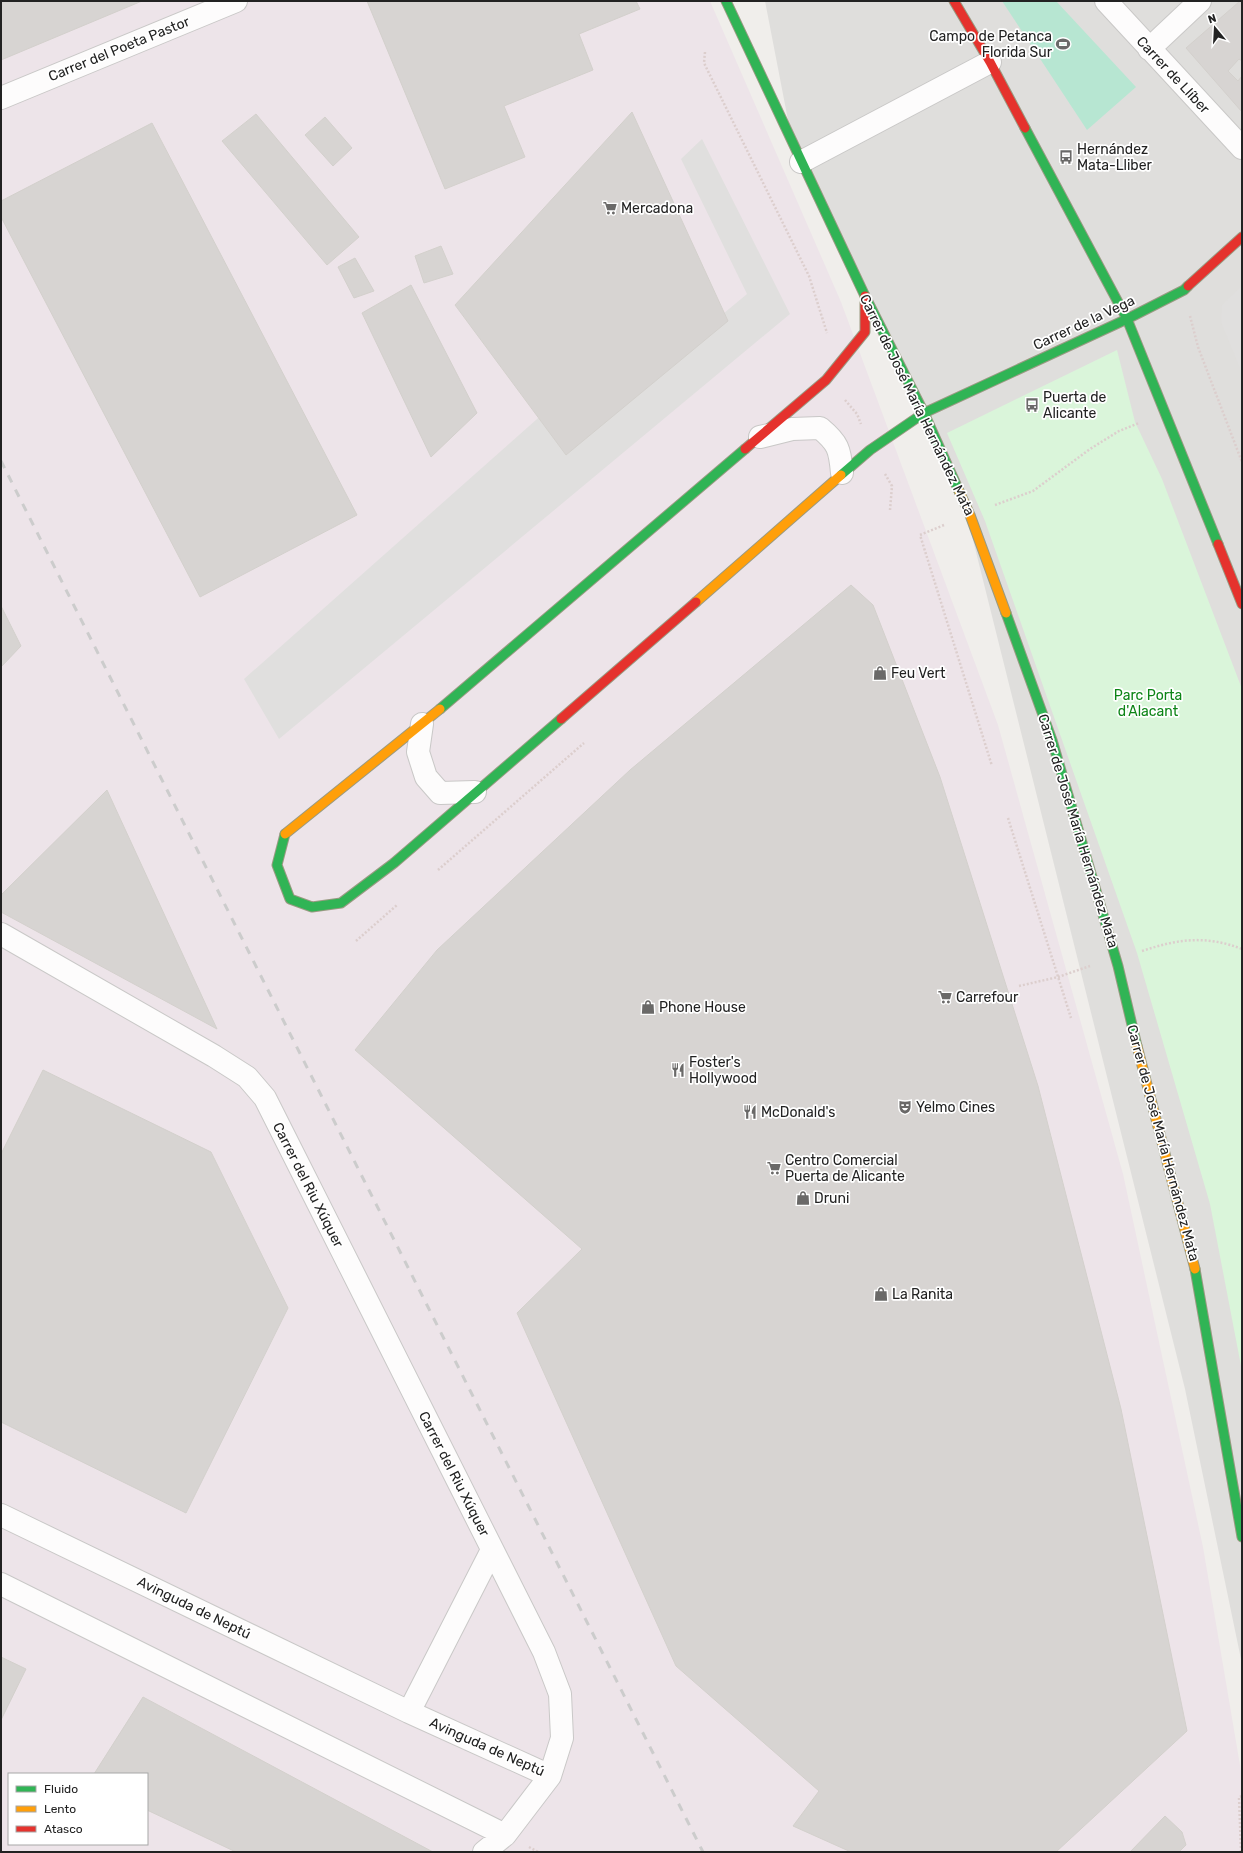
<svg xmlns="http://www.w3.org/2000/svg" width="1243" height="1853" font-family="Rubik,sans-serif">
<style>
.residential{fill:#dfdedc}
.industrial{fill:#ede4e9;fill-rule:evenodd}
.park{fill:#daf5da}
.pitch{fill:#b7e6d2}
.parking{fill:#e0dfde}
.building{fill:#d7d4d2;stroke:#d3d0cc}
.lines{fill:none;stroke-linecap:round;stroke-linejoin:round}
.street-casing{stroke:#c9c8c7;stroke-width:24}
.fast-casing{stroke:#999a82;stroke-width:11}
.slow-casing{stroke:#999a82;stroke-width:11}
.jam-casing{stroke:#999a82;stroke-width:11}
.path{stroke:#dccecd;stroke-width:2.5;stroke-dasharray:2 2;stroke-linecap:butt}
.street{stroke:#fdfcfc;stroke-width:22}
.fast{stroke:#30b455;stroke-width:9}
.slow{stroke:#ff9f0a;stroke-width:9}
.jam{stroke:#e5322d;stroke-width:9}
.rail{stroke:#ccc;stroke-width:3;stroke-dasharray:8 8;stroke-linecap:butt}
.labels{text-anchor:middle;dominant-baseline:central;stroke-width:3.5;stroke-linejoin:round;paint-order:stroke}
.poi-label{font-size:14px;fill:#222;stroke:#fff;text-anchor:start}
.street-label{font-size:14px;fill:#222;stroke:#fff}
.park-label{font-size:14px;fill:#0c8416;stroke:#fff}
</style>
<rect width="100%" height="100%" fill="#f0eeeb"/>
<path class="residential" d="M765 1H1242V1664L1185 1389 968 520 793 146Z"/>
<path class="industrial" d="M1 1H710L841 302 998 725 1123 1174 1203 1547 1242 1777V1852H1ZM9 1774H147V1844H9Z"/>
<path class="park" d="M1117 350 1135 422 1162 479 1242 689V1371L1210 1204 1137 953 985 521 947 433Z"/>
<path class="pitch" d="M1002 1H1056L1136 87 1087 130Z"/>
<path class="parking" d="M702 139 790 314 279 739 244 679 563 396 588 426 747 294 681 159Z
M1242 286V373L1221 322 1222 305Z"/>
<path class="building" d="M1 1H142L1 60Z
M367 1H636L640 9 579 34 593 70 504 106 525 157 445 189Z
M1240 1H1242V61L1239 59 1228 71 1238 81 1242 76V112L1186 48Z
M632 112 728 321 566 455 455 305Z
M256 114 359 237 327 265 222 141Z
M325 117 352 148 333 166 305 135Z
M152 123 357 515 200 597 1 217V201Z
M441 246 453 274 424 283 415 256Z
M355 258 374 291 354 298 338 267Z
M411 285 477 413 431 457 362 313Z
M851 585 873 605 940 777 1038 1086 1121 1409 1187 1731 1056 1852H851L793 1826 819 1791 676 1666 517 1313 582 1249 355 1050 437 950 630 770Z
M1 606 21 646 1 667Z
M107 790 217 1029 1 912V895Z
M43 1070 211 1152 288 1308 186 1513 1 1422V1154Z
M1 1657 26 1669 1 1720Z
M143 1697 433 1852H236L147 1810V1774H94Z
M1165 1816 1182 1832 1186 1845 1179 1852H1130Z"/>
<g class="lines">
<defs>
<path id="street" d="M1106 1 1242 148
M1149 49 1200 1
M1 98 236 1
M801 162 990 62
M760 437 792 429 820 428C838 443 840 449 842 473
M422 724 418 752 426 777 440 793 475 792
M1 934 214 1056 247 1077 265 1098 544 1652 560 1694 562 1738 550 1776 505 1835 484 1852
M1 1515 409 1712 550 1776
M1 1584 505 1835
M409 1712 492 1550"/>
<path id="fast" d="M726 1 865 296 924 413 959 491
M1025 128 1127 319 1218 544
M841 475 870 450 924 413 1127 319 1184 290 1188 286
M1006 613 1052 740 1118 966 1137 1046
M440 709 745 449
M285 834 277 865 290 899 312 907 341 903 394 863 561 719
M1195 1269 1242 1537"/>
<path id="slow" d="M959 491 970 515 1006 613
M696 602 841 475
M285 834 440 709
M1137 1046 1195 1269"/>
<path id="jam" d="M954 1 990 62 1025 128
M1188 286 1242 237
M745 449 826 380 865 332V296
M1218 544 1242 604
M561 719 696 602"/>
</defs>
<use href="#street" class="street-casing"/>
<use href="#fast" class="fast-casing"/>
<use href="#slow" class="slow-casing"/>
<use href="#jam" class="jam-casing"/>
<path class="path" d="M705 52 704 63 809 276 827 333
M1190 316 1198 347 1242 462
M845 400 857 414 861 424
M885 474 892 486 890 510
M995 505 1033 491 1090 449 1119 431 1139 423
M944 525 920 535 992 766
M1008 818 1071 1018
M438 870 584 743
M356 941 397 905
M1142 951C1178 939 1206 935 1242 949
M1019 986 1058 977 1090 966
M529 1847 538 1852
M1241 1852 1239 1797 1242 1796"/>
<use href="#street" class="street"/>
<use href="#fast" class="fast"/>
<use href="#slow" class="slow"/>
<use href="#jam" class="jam"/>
<path class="rail" d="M1 461 703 1852"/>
</g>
<defs>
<symbol id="stadium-bare" viewBox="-9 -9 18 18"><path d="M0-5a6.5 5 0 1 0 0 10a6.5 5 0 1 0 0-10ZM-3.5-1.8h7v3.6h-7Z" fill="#6a6968" stroke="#fff" stroke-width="2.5" paint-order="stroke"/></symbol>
<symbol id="bus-bare" viewBox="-9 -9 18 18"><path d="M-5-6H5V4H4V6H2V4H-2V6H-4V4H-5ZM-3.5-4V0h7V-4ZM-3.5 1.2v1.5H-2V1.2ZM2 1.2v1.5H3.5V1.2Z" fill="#6a6968" stroke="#fff" stroke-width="2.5" paint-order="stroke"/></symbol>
<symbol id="supermarket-bare" viewBox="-9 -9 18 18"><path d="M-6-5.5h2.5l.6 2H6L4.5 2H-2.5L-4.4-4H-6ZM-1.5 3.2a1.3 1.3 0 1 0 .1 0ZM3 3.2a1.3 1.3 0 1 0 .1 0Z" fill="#6a6968" stroke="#fff" stroke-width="2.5" paint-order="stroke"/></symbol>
<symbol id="shop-bare" viewBox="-9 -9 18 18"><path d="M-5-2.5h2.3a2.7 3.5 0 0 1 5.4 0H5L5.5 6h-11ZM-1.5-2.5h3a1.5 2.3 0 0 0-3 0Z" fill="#6a6968" stroke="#fff" stroke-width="2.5" paint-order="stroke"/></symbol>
<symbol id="restaurant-bare" viewBox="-9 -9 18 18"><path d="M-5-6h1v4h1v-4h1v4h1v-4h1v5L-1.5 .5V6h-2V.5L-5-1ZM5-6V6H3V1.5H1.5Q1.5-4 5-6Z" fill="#6a6968" stroke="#fff" stroke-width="2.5" paint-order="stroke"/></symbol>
<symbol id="theatre-bare" viewBox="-9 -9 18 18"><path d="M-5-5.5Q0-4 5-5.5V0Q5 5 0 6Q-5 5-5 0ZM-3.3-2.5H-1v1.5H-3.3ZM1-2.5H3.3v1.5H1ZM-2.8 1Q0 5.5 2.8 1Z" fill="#6a6968" stroke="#fff" stroke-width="2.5" paint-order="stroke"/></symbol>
</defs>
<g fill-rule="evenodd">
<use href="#stadium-bare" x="1053" y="34" width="20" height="20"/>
<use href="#bus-bare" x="1056" y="147" width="20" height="20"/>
<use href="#supermarket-bare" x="600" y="198" width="20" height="20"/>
<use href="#bus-bare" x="1022" y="395" width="20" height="20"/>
<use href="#shop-bare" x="870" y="663" width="20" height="20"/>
<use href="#supermarket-bare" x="935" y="987" width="20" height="20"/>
<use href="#shop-bare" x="638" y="997" width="20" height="20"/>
<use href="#restaurant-bare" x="668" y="1060" width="20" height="20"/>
<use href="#theatre-bare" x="895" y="1097" width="20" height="20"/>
<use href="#restaurant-bare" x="740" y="1102" width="20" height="20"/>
<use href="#supermarket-bare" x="764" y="1158" width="20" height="20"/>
<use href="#shop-bare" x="793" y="1188" width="20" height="20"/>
<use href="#shop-bare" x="871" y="1284" width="20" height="20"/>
</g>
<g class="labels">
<g class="poi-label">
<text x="1052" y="36" text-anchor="end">Campo de Petanca<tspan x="1052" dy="16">Florida Sur</tspan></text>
<text x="1077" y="149">Hernández<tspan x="1077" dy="16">Mata-Lliber</tspan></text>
<text x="621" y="208">Mercadona</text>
<text x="1043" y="397">Puerta de<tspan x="1043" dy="16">Alicante</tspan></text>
<text x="891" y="673">Feu Vert</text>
<text x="956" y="997">Carrefour</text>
<text x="659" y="1007">Phone House</text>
<text x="689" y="1062">Foster's<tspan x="689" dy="16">Hollywood</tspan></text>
<text x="916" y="1107">Yelmo Cines</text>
<text x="761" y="1112">McDonald's</text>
<text x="785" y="1160">Centro Comercial<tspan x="785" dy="16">Puerta de Alicante</tspan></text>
<text x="814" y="1198">Druni</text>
<text x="892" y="1294">La Ranita</text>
</g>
<g class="street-label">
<text transform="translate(119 49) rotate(-22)">Carrer del Poeta Pastor</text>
<text transform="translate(1173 75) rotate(47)">Carrer de Llíber</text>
<text transform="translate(1084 323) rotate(-25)">Carrer de la Vega</text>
<text transform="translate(917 405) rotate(64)">Carrer de José María Hernández Mata</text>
<text transform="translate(1078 831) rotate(73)">Carrer de José María Hernández Mata</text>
<text transform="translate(1163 1143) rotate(75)">Carrer de José María Hernández Mata</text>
<text transform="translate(308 1185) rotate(63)">Carrer del Riu Xúquer</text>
<text transform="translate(454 1474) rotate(63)">Carrer del Riu Xúquer</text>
<text transform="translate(194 1608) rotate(26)">Avinguda de Neptú</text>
<text transform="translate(487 1747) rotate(24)">Avinguda de Neptú</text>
</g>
<g class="park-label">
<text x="1148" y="695">Parc Porta<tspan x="1148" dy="16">d'Alacant</tspan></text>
</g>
</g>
<rect width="1243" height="1853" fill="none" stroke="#222222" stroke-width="4"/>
<rect x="8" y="1773" width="140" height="72" fill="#ffffff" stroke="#a7a7a7"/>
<rect x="16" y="1786" width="20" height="6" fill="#30b455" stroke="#a7a7a7"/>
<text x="44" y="1793" font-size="12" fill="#222222">Fluido</text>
<rect x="16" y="1806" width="20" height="6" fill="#ff9f0a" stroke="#a7a7a7"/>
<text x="44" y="1813" font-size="12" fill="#222222">Lento</text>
<rect x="16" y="1826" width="20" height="6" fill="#e5322d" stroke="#a7a7a7"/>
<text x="44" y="1833" font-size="12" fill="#222222">Atasco</text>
<g transform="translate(1215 28) rotate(342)" stroke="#ffffff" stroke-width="3" paint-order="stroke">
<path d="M0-3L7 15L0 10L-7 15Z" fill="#222222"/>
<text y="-6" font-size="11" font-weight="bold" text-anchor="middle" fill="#222222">N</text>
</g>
</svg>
